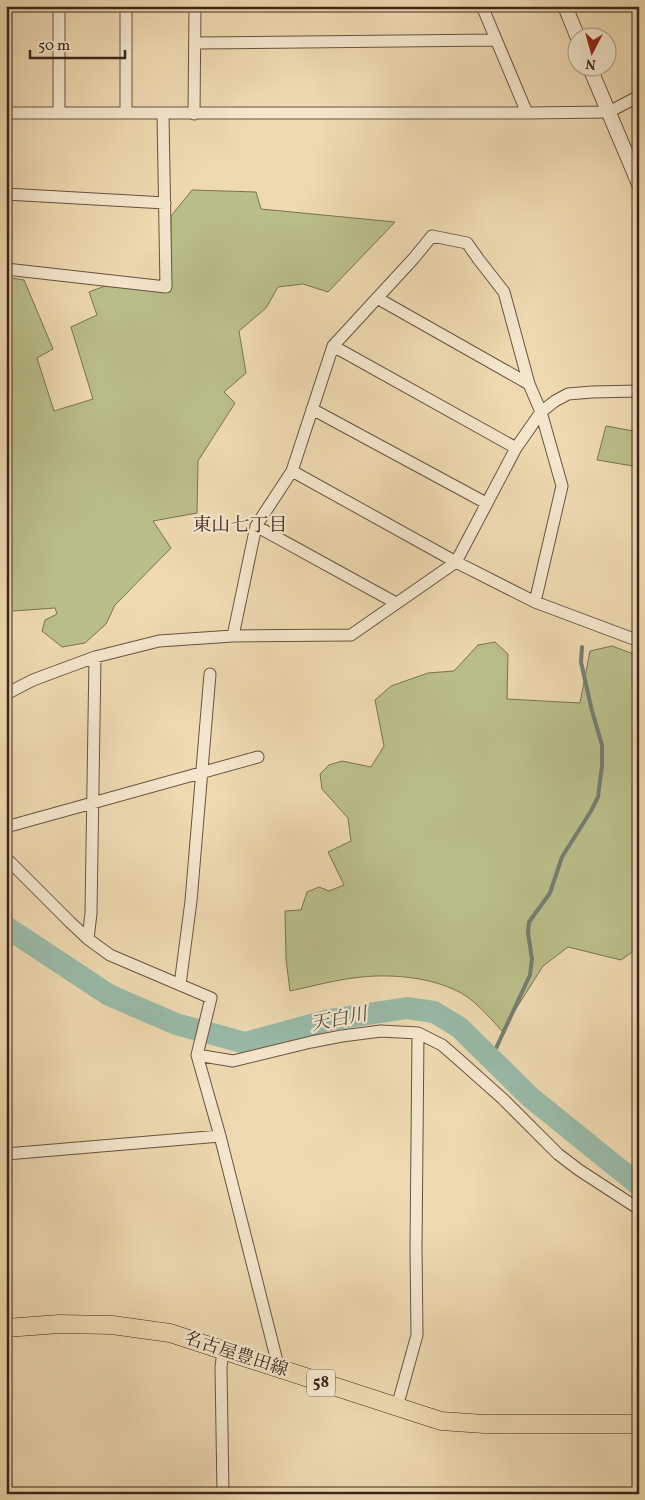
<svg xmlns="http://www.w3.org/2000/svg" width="645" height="1500" font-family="Vollkorn,'Noto Serif JP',serif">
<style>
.green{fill:#babf8a;stroke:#7b7253}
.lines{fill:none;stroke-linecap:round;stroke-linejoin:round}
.stream{stroke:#747e71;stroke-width:4}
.river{stroke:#99baa9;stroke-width:22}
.minor-casing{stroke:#685241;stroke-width:13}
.tertiary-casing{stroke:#685241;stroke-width:16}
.primary-casing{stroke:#3c251c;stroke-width:19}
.minor{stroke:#f4e6cc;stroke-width:11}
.tertiary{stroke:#f4e6cc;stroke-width:14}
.primary{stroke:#eed9b0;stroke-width:18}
.labels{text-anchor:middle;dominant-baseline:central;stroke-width:4.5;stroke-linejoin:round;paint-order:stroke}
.shield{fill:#f4e6cc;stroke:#735f51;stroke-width:1}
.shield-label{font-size:16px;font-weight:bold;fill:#3c251c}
.street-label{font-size:18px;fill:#3c251c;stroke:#f4e6cc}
.neighbourhood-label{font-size:19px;fill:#3c251c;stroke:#f4e6cc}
.water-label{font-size:19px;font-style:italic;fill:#534a3f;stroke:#f4e6cc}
</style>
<rect width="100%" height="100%" fill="#eed9b0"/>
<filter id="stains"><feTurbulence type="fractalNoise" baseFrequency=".004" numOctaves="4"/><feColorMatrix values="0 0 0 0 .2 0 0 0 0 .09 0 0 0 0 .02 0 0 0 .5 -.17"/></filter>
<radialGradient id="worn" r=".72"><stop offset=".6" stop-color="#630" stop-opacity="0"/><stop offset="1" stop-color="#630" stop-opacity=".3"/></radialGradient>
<path class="green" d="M192 190 256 192 261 209 395 222 328 292 303 284 278 287 266 308 239 331 246 373 224 392 235 403 198 461 197 513 153 521 171 548 115 605 106 624 85 643 62 647 42 631 45 620 57 614 55 608 13 611 6 613V277L24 280 53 349 37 358 54 411 93 399 71 327 97 315 89 292 105 286 170 292 171 216Z
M606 426 639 432V467L597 460Z
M495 642 508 654 507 699 580 703 590 651 612 646 639 656V947L621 960 568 947 543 966 502 1031C488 1016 473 997 453 989 426 977 391 974 362 977 338 979 314 986 290 991L286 959 285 911 301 910 307 892 319 887 329 891 344 885 328 852 351 841 348 818 322 789 320 774 329 765 342 761 371 767 384 746 375 700 391 686 428 673 454 671 478 645Z"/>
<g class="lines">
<path class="stream" d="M491 1059 530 975 532 959 528 933 529 922 550 893 562 857 591 811 598 797 602 766V745L592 711 581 662 582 647"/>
<path class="river" d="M6 927 109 995 176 1024 245 1043 329 1020 407 1008 434 1012 460 1028 530 1097 639 1185"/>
<defs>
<path id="minor" d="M59 6V113
M126 6V113
M482 6 527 113
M195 43 496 40
M6 113H527L609 112 639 96
M194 114 195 6
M6 194 165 203
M6 269 166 287 163 114
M377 298 529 384
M333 346 516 448
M312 409 486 503
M292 471 456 562 535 602 639 641
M256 526 396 603
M233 636 256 526 292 471 333 346 414 258 432 236 467 243 479 260 504 292 529 384 541 412 562 486 535 602
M6 694 33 680 95 657 159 641 233 636 351 635 456 562 516 448 541 412 555 401 568 394 592 392 639 391
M6 827 258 757
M6 858 70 922 88 939 110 955 211 998 197 1055 220 1136 279 1369
M88 939 91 913 95 657
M180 985 191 901 210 674
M197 1055 233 1061 311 1042 342 1036 381 1031 418 1033 442 1045 457 1058 503 1099 558 1154 579 1170 639 1209
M6 1154 220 1136
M223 1351 221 1367 223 1494
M397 1407 417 1335 416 1248 418 1033"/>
<path id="tertiary" d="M565 6 578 38
M590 68 639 184"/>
<path id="primary" d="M6 1328 59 1324 112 1325 170 1333 441 1421 484 1424H639"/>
</defs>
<use href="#minor" class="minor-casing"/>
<use href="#tertiary" class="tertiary-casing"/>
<use href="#primary" class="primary-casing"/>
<use href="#minor" class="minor"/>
<use href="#tertiary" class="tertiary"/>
<use href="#primary" class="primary"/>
</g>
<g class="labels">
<rect class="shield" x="307" y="1369.5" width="28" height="27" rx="4"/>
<g class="shield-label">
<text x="321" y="1383">58</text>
</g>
<g class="street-label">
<text transform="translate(236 1355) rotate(18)">名古屋豊田線</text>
</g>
<g class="neighbourhood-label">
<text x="240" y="526">東山七丁目</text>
</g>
<g class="water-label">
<text transform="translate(339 1020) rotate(-11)">天白川</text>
</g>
</g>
<rect width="645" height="1500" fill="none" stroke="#eed9b0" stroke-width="25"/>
<rect x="8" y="8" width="630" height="1485" fill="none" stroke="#3c251c" stroke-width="2.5"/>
<rect x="12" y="12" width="620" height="1475" fill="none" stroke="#3c251c"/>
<g transform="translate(592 52) rotate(186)"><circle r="24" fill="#f4e6cc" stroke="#aa9986"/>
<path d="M0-4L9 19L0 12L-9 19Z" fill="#8f2418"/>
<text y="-8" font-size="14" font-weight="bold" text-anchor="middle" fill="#3c251c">N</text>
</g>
<path d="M30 50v8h95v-8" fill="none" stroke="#3c251c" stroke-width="2.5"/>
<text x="38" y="50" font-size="15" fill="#3c251c" stroke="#f4e6cc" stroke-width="4" paint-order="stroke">50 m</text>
<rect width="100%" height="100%" filter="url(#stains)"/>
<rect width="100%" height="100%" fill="url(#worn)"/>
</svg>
